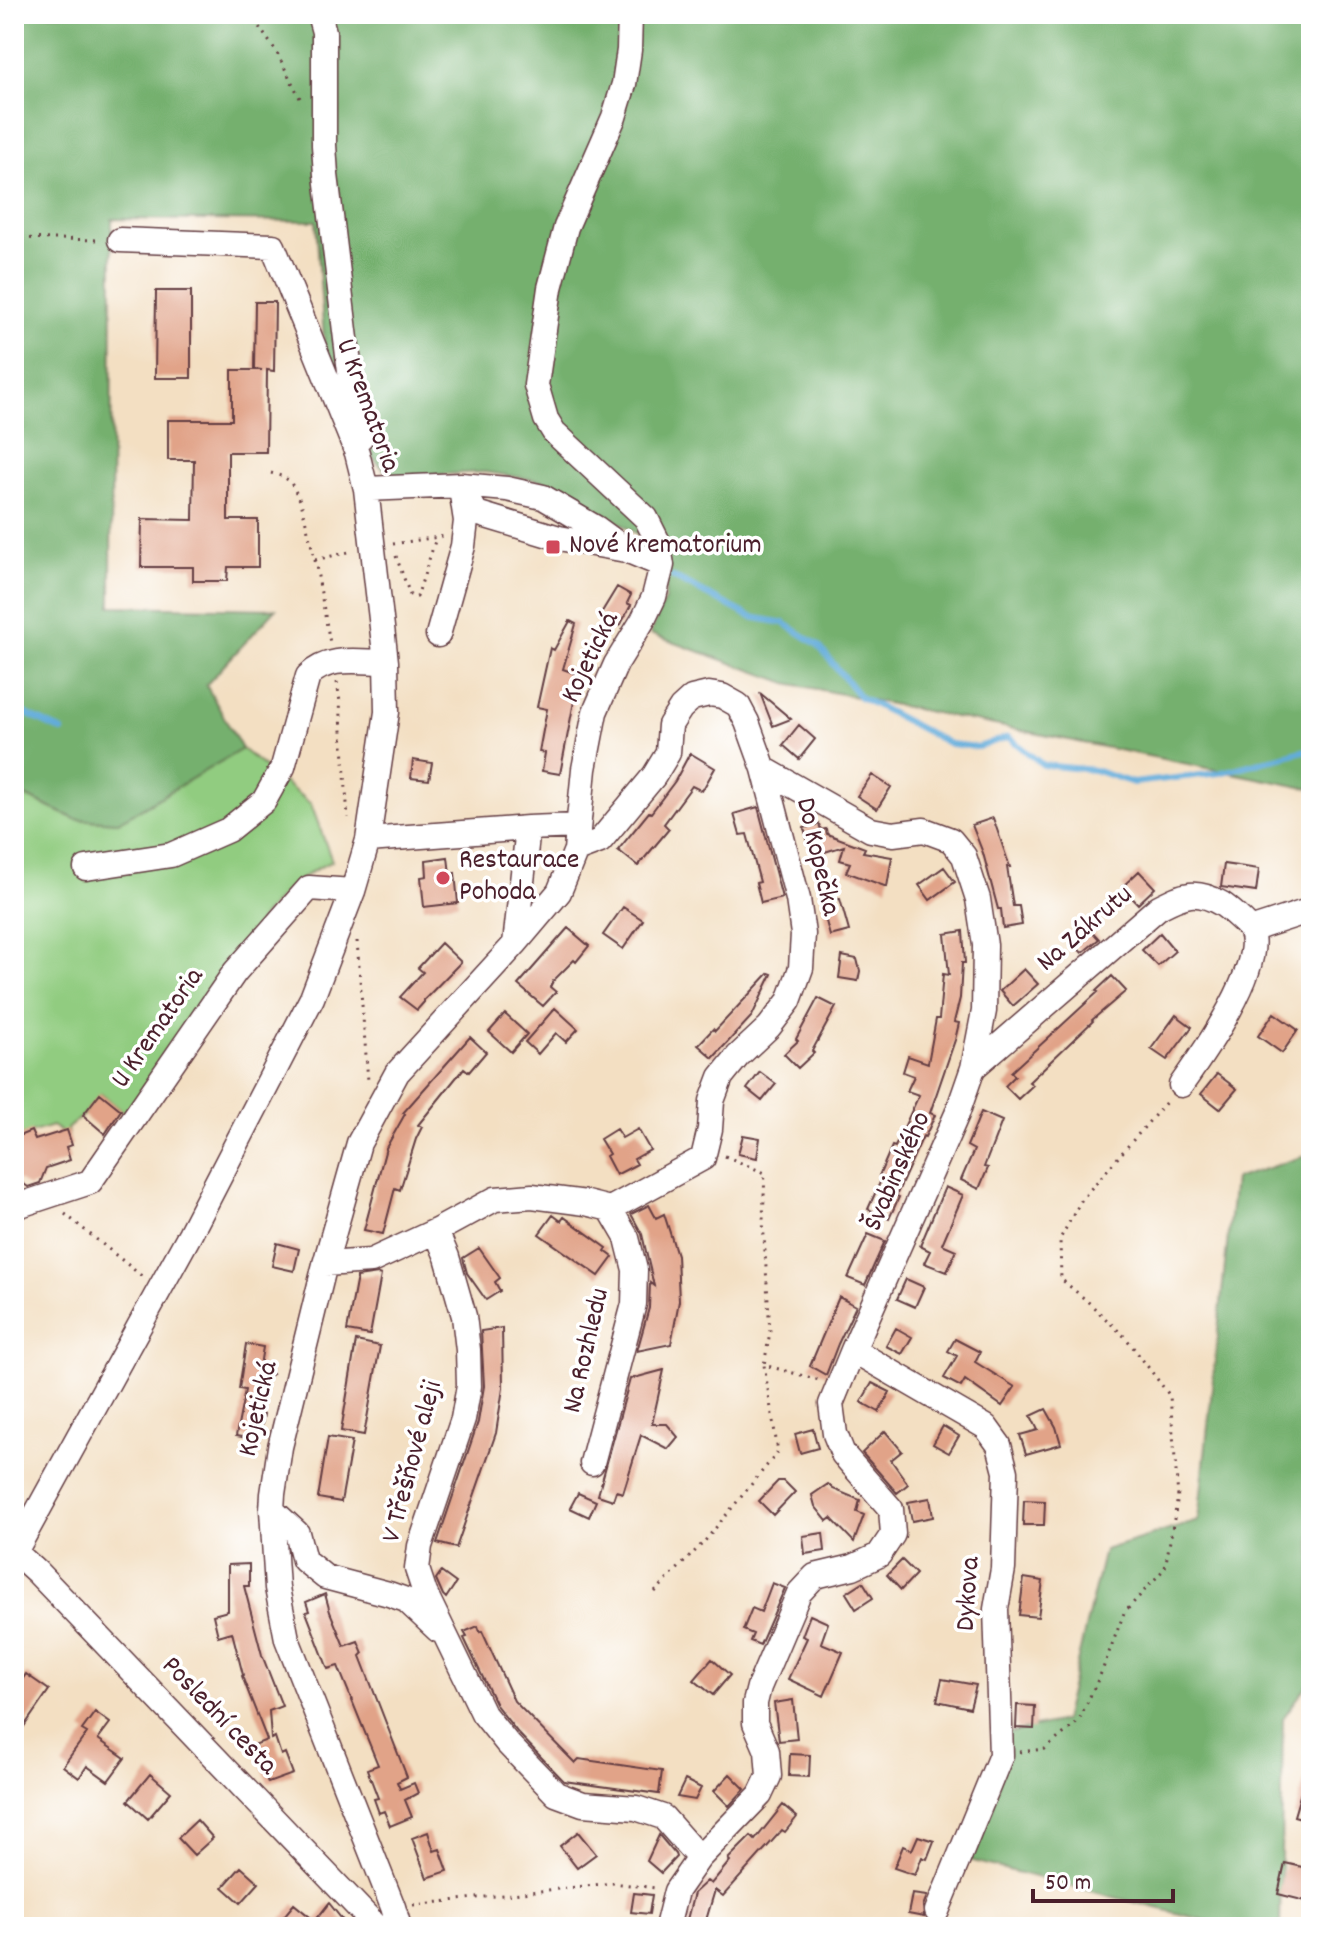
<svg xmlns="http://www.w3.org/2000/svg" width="1325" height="1941" font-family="Dekko,sans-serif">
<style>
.green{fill:#91cc80;stroke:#6e7656;stroke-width:2}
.forest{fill:#74b06e;stroke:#5f684c;stroke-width:2}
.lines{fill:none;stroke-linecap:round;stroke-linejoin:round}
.stream{stroke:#62acda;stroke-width:6}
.building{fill:#e1a388}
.minor-casing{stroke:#633c42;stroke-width:27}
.path{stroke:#633c42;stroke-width:3;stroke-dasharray:2 6;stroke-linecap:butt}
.minor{stroke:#fff;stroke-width:24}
.poi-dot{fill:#d1495b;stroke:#fff;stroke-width:3}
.labels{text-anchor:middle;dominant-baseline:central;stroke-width:7;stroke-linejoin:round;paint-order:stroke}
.street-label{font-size:28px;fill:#4a1f2b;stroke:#fff}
.poi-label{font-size:28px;fill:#4a1f2b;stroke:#fff;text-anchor:start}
</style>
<rect width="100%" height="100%" fill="#fff"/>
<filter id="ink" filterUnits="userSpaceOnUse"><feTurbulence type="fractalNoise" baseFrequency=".0125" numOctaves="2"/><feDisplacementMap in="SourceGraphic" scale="16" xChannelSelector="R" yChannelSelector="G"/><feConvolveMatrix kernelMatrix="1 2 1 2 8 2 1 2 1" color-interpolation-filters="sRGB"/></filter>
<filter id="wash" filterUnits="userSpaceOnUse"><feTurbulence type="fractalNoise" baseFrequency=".006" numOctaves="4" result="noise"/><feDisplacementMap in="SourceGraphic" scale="32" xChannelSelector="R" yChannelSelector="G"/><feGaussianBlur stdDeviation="1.8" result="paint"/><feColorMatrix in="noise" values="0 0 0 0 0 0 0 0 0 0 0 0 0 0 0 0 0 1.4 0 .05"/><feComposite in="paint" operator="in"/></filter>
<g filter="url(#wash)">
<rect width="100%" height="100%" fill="#f3dfc2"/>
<path class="green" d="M242 749 311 804 332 861C300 876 286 889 263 916L126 1114 101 1094 83 1115 67 1129 69 1141 66 1142 61 1132 52 1126 14 1138V791L75 819 118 822Z"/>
<path class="forest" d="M14 14H1311V789L787 683 650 634 665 599 667 552 578 498 543 481 485 472 391 477 373 458 325 356 316 221 112 219 111 606 276 609 206 685 242 749 118 822 75 819 14 791Z
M1311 1154V1680L1283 1718 1280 1927H1231L957 1857 1006 1733 1063 1721 1104 1550 1198 1521 1234 1179Z"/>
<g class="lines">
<path class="stream" d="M673 577 751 617 784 623 818 645 860 697 950 744 978 747 1008 737 1043 765 1094 770 1133 783 1219 773 1311 749
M14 708 62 731"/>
</g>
<g id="blocks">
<path class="building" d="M156 291H191V378H155Z
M255 302H275L274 371 267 370 266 452H228V520H258V567H228L227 581H193V567H141L142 519 193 520 194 460H168V420H232V370H262L254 369Z
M617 587 631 595 627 603 631 605 620 626 600 615Z
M570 621 576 624 563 669 577 674 569 689 576 691 560 774 542 771 545 753 539 752 547 709 537 707 550 648 554 650Z
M760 693 791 719 773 726Z
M799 725 815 739 799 759 783 745Z
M690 753 715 768 702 791 692 786 664 824 669 829 638 866 618 850 649 812 651 813 675 781Z
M413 760 432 763 429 780 411 778Z
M872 775 891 787 877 809 857 796Z
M758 807 782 898 761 903 756 883 760 882 747 834 740 835 734 814Z
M993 818 1010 867H1007L1013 906H1019L1022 925 1003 928 1001 909H998L983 853 972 825Z
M819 824 821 830 826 829 827 834 865 848 863 852 892 857 887 887 846 872 850 863 840 860 844 846 812 856 804 828Z
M448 857 450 874 455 873 458 903 424 907 421 877 427 876 426 860Z
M1224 864 1259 869 1256 892 1221 887Z
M944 867 955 882 930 900 919 885Z
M1139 871 1155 888 1138 904 1122 887Z
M834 899H840L849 931 830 936 821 903Z
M623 907 643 920 623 949 603 935Z
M1086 925 1099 939 1082 953 1070 940Z
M568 928 589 946 576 962 574 960 553 981 550 987 556 992 543 1006 518 985Z
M963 931 965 963H962L960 998 954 1022 959 1023 955 1040 930 1113 935 1115 925 1137 923 1136 896 1196 899 1197 889 1219 868 1209 882 1178 879 1176 892 1146 895 1147 919 1095 907 1091 914 1076 903 1072 908 1056 928 1063 936 1019H939L943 974 949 975 945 934Z
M1160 933 1175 951 1158 966 1142 950Z
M441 943 461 962 424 1000V1002L417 1010 400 997 423 972 418 968Z
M842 956 857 959 860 971 858 981 839 978Z
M1024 969 1038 984 1013 1006 1000 991Z
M769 973 772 974 752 1016 713 1058 698 1045 713 1029 715 1031Z
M1112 976 1126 991 1092 1020 1093 1021 1029 1082 1033 1085 1018 1099 1005 1086 1015 1076 1011 1072 1098 992 1096 991Z
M818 998 836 1007 812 1051 814 1053 798 1068 784 1054 798 1041 796 1039Z
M555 1008 578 1029 566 1042 556 1033 538 1054 525 1042Z
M1274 1013 1298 1030 1282 1053 1258 1036Z
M505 1014 527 1034 511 1052 489 1032Z
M1176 1015 1192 1027 1167 1060 1151 1049Z
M470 1037 486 1052 469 1072 464 1068 418 1125 422 1127 416 1139 400 1190 395 1188 383 1234 364 1230 386 1148 405 1114 403 1113Z
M760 1072 776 1084 762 1101 747 1089Z
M1217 1074 1237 1089 1220 1109 1201 1094Z
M100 1093 121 1110 105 1134 83 1115Z
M981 1112 1002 1121 984 1167 988 1168 979 1189 961 1180 974 1150 967 1146Z
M616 1129 622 1138 638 1129 650 1150 634 1159 637 1164 616 1175 606 1156 609 1154 600 1139Z
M67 1130 72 1145 66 1147 70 1160 46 1168 40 1183 28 1187 14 1177V1138L31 1131 35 1140Z
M743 1135 760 1138 757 1158 738 1154Z
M945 1187 963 1195 942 1244 956 1250 947 1272 924 1263 930 1251 920 1246Z
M649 1205 656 1218 664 1214 677 1255 679 1301 671 1344 637 1351 649 1308 650 1283 654 1286 642 1234 631 1214Z
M553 1215 561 1221 564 1217 607 1248 605 1251 613 1257 599 1276 539 1234Z
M868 1234 885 1241 865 1285 848 1278Z
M277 1243 299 1249 294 1271 272 1266Z
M479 1248 500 1278 495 1282 500 1291 486 1300 467 1273 463 1258Z
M378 1274 381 1275 370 1335 347 1331 357 1277Z
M906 1279 924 1287 915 1307 897 1299Z
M839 1297 856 1306 838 1344 826 1375 810 1366Z
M502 1328 503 1388 496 1433 456 1548 437 1543 478 1422 484 1386 481 1331Z
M896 1328 912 1337 902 1354 886 1346Z
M955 1339 980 1352 975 1362 1015 1387 1002 1406 965 1380 961 1387 944 1378 957 1356 948 1351Z
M356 1341 380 1346 364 1435 341 1431Z
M246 1344 263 1347 260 1366H264L272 1374 266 1378 261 1413 264 1414 259 1440 236 1436 245 1390 239 1389Z
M664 1370 652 1424H667L678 1437 668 1449 641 1435 623 1493 616 1491 613 1500 598 1495 630 1379Z
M872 1383 890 1392 879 1412 861 1402Z
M1046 1409 1056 1427 1061 1444 1026 1454 1020 1435 1038 1430 1031 1416Z
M943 1426 959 1436 949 1453 933 1444Z
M813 1429 818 1448 800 1453 795 1434Z
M885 1431 902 1451 891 1460 908 1484 897 1493 862 1453Z
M328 1437 352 1441 341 1502 318 1498Z
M778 1481H784L795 1492 773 1515 759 1501Z
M828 1484 833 1489 860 1500 857 1512 864 1515 854 1542 831 1518 827 1521 815 1506 812 1495Z
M578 1493 596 1501 589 1517 570 1508Z
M930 1498 933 1517 912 1521 908 1502Z
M1024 1500 1045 1501 1044 1525H1023Z
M823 1533 825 1551 805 1554 803 1536Z
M902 1560 916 1574 901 1590 887 1575Z
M249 1564V1586H244L262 1655 282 1706 269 1711 271 1739 275 1737 281 1755 285 1753 293 1774 268 1783 254 1745 267 1740 242 1676 243 1675 232 1632 218 1636 213 1615 228 1611V1565Z
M441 1572 456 1583 446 1598 443 1595 436 1579Z
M1024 1578 1043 1581 1038 1617 1019 1615Z
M863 1582 873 1598 856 1609 846 1593Z
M772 1583 785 1588 760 1645 750 1641 753 1634 743 1630 752 1608 761 1612Z
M325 1594 330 1612 344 1646 358 1641 363 1653 360 1656 407 1777 397 1782 400 1789 414 1783 418 1793 405 1800 412 1817 390 1826 384 1811 379 1813 374 1799 378 1798 367 1769 378 1765 338 1666 328 1669 306 1612 309 1611 306 1602Z
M810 1615 828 1623 821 1643 843 1652 824 1696 788 1679 807 1638 802 1636Z
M478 1626 480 1632 482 1631 514 1701 575 1763 579 1759 662 1771 659 1794 564 1781 518 1733 496 1705 464 1638 467 1637 464 1632Z
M712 1659 730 1675 713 1695 694 1680Z
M26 1674 49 1690 14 1741V1692Z
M942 1679 976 1685 970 1708 937 1701Z
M793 1700 797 1739 779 1741 774 1703Z
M1017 1705 1035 1706 1034 1729 1016 1728Z
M95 1712 110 1723 98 1739 125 1758 108 1781 87 1766 79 1778 63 1766 87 1733 82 1730Z
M790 1754 810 1755 809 1777 789 1776Z
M1307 1772H1311V1821L1294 1816Z
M150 1774 171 1792 148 1819 128 1801Z
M730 1774 745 1789 729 1806 714 1791Z
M685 1780 701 1788 695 1800 677 1797Z
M783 1805 797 1817 785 1832 782 1830 723 1896 715 1890 704 1927H685L694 1893 707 1881 711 1884 730 1861 728 1859 751 1836 755 1840Z
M197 1820 213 1838 194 1855 178 1838Z
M428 1832 434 1851 440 1849 448 1871 427 1878 412 1838Z
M578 1832 596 1854 577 1868 560 1846Z
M659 1835 675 1854 676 1857 661 1873 647 1861Z
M918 1836 934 1841 927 1859 922 1857 915 1875 894 1868 903 1846 912 1850Z
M1285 1863 1311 1869V1879L1306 1901 1278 1894Z
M241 1867 259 1883 241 1903 223 1887Z
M634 1893 652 1895 649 1914 631 1912Z
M912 1894 927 1896 923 1906 924 1917 908 1914Z
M329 1903 348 1927H275L294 1904 315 1921Z"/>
</g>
</g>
<g filter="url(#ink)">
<use href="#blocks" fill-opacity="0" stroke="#633c42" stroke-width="2"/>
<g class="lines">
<defs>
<path id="minor" d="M319 14 324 32V145L326 175 351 380 361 437
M120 240 273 246 357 453 366 489 386 662 387 712 368 840
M461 485 476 513 559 538 626 550 662 565
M366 489 461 485 507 489 543 497 596 528 626 550
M438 635 463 546 466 521 462 495
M576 850 600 841 654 776 668 753 670 725 681 708 692 698 709 694 722 696 738 705 747 722 764 769 798 899 803 934 801 968 789 1001 769 1027 738 1056 721 1077 712 1101 710 1129 703 1158 610 1209
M86 868 171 855 228 830 264 801 283 767 308 676C328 655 359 662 386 662
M1250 930 1311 910
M515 944 528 828
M973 1068 1159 907C1184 894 1196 889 1222 904 1228 908 1247 924 1250 930 1267 964 1201 1057 1181 1085
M14 1207 90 1182 235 972 309 888 353 891
M436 1231 447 1257 464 1316 468 1350 469 1386 463 1419 420 1546 417 1569 425 1593 483 1713 507 1743 556 1794 583 1804 636 1808 663 1817 699 1858
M325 1264 371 1261 436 1231 495 1199 532 1196 586 1203 610 1209
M853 1350 986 1427 999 1445 1006 1472 1003 1569 996 1609 1001 1755 937 1911
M592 1463 634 1304 635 1270 627 1238 610 1209
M272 1510 297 1533 304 1560 325 1577 389 1594 406 1600 438 1630
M14 1551 37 1572 377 1927
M15 1552 190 1234 312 998 353 891 368 840 528 828 578 826
M399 1927 393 1907 287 1639 277 1588 272 1510 273 1494 280 1447 325 1264 359 1143 397 1073 515 944 559 892 576 850 584 769 595 712 616 664 643 620 654 597 662 565 658 542 646 518 554 432 546 419 536 385 550 288 566 227 614 117 624 84 629 50 630 14
M667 1927 676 1891 699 1858 760 1795 769 1776 767 1751 755 1723V1703L759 1687 799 1593 815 1576 853 1567 879 1555 893 1534 891 1509 843 1454 835 1434 831 1404 853 1350 957 1114 973 1068 984 1011 985 945 978 899 964 856 951 840 924 830 893 834 871 830 764 769"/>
</defs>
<use href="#minor" class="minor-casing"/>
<path class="path" d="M250 14 276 51 302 102
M14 238 100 240
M271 473 281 476 290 481 301 502 315 560 330 643
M393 544 445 536
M396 556 410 595 417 597 436 538
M315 560 353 551
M337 682 340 702 348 818
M357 941 368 1081
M725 1156 765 1173 763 1220 770 1332 764 1365
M65 1214 143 1277
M655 1592 704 1542 778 1452 764 1365 819 1380
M1020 1752 1045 1749 1078 1722 1102 1671 1124 1613 1165 1568 1178 1497 1170 1396 1126 1338 1086 1300 1061 1279 1060 1239 1082 1199 1167 1101
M413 1905 612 1883 656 1888"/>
<use href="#minor" class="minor"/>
</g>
</g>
<g class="poi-dot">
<rect x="545" y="539" width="16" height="16" rx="4"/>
<circle cx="443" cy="878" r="8"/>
</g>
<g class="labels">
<g class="street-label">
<text transform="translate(366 406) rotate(70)">U Krematoria</text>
<text transform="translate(592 658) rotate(-64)">Kojetická</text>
<text transform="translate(816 857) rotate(77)">Do Kopečka</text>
<text transform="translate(1086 930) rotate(-41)">Na Zákrutu</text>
<text transform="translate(159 1029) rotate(-55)">U Krematoria</text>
<text transform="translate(899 1172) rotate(-66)">Švabinského</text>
<text transform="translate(588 1351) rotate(-77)">Na Rozhledu</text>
<text transform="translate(260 1409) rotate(-77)">Kojetická</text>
<text transform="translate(414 1462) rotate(-75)">V Třešňové aleji</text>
<text transform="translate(970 1594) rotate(-86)">Dykova</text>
<text transform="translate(218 1717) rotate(46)">Poslední cesta</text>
</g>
<g class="poi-label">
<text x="569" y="547">Nové krematorium</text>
<text x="459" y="862">Restaurace<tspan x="459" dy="32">Pohoda</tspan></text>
</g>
</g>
<rect width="1325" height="1941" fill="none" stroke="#fff" stroke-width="48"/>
<path d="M1033 1889v12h140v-12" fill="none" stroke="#4a1f2b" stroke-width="4"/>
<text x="1045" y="1889" font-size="24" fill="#4a1f2b" stroke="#ffffff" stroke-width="6" paint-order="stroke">50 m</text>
</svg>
